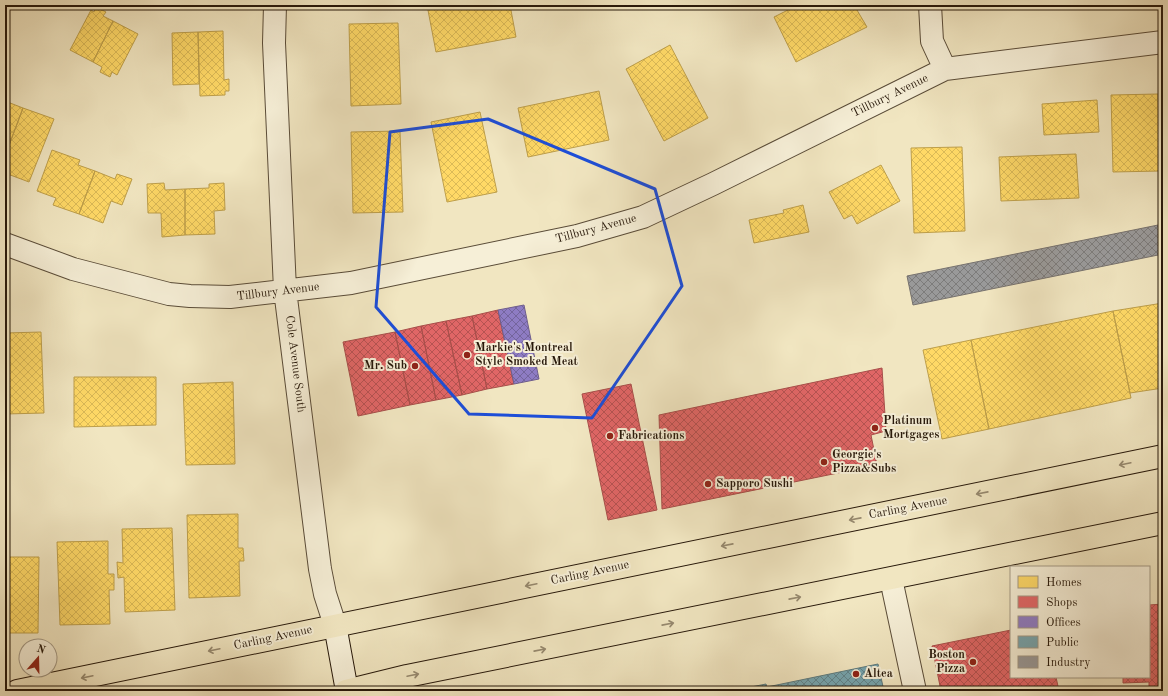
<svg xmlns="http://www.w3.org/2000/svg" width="1168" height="696" font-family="'Old Standard TT',serif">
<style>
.homes{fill:url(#homes-cross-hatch);stroke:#be9f4a}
.shops{fill:url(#shops-cross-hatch);stroke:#a84f4a}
.offices{fill:url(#offices-cross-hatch);stroke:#6f5e8c}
.public{fill:url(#public-cross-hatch);stroke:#5e7b7e}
.industry{fill:url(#industry-cross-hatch);stroke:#77726e}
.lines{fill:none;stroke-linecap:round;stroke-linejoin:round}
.street-casing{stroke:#5a4c38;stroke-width:24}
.secondary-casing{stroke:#27180a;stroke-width:24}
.primary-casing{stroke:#27180a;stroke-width:24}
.street{stroke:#f6efd7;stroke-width:22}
.secondary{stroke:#f6efd7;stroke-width:22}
.primary{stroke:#f1e6c1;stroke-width:22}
.oneway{stroke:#96896f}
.marked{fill:none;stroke:#1d4ed8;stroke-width:3;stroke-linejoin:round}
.poi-dot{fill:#8f2418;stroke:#f6efd7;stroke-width:1.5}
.labels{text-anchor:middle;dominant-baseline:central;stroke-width:4;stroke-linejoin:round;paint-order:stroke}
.street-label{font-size:12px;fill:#27180a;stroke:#f6efd7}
.poi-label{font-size:12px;font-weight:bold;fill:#27180a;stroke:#f6efd7;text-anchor:start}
</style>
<defs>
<pattern id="homes-cross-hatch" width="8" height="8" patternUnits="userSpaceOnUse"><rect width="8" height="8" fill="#ffd966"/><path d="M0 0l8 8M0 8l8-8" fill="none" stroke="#dbba57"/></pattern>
<pattern id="shops-cross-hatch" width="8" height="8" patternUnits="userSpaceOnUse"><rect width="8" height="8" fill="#e06666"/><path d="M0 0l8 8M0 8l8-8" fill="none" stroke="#b65352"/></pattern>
<pattern id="offices-cross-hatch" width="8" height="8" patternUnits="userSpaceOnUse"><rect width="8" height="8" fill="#8e7cc3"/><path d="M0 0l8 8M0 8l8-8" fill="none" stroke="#74659d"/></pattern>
<pattern id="public-cross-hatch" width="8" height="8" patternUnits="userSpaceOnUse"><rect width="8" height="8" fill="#76a5af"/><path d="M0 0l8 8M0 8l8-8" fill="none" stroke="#61858d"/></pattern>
<pattern id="industry-cross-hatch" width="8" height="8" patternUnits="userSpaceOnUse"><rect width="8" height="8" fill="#999"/><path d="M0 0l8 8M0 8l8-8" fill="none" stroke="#7d7c7b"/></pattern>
</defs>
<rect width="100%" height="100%" fill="#f1e6c1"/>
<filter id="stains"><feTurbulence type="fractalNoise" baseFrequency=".005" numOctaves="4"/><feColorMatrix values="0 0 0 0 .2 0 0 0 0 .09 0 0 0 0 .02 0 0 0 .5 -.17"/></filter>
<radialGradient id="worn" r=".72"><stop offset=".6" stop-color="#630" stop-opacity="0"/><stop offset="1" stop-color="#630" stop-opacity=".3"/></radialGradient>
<path class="homes" d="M427 5H510L516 37 436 52Z
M798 5H854L867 27 796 62 774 17Z
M96 7 106 12 103 16 113 21 93 62 70 50 91 10 94 12Z
M113 21 138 34 117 75 112 72 110 77 100 72 102 67 93 62Z
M398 23 401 104 351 106 349 24Z
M223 31 224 80 229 79V91H225V95L200 96 198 32Z
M198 32 199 84 173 85 172 33Z
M670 45 708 118 664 141 626 69Z
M599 91 609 140 528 157 518 108Z
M1158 94 1160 171 1113 172 1111 95Z
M1097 100 1099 132 1044 135 1042 104Z
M5 101 23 108 5 156Z
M23 108 54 119 29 182 5 173V156Z
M480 112 497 192 447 202 431 122Z
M400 131 403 212 353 213 351 132Z
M962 147 965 231 914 233 911 148Z
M52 150 80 160 78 165 95 171 79 214 53 205 56 198 37 191Z
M1076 154 1079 198 1001 201 999 157Z
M881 165 900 201 857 224 852 215 844 219 829 192Z
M95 171 115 179 117 174 132 179 122 205 111 201 103 223 79 214Z
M164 183 165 190 185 189V235L162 237 161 213H148L147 184Z
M224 183 225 210 214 211 215 234 185 235V189L209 188V184Z
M803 205 809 232 754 243 749 220 784 213 783 210Z
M1163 303V388L1130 393 1113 311Z
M1113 311 1131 398 989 429 971 340Z
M41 332 44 413 5 414V333Z
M971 340 989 429 942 439 923 350Z
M74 377H156V425L74 427Z
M233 382 235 464 186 465 183 384Z
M238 514V548H243L244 561H239L240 596 189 598 187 515Z
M172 528 175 610 125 612 124 577 118 578 117 562 123 563 122 529Z
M108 541V574H114V590H109L110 624 60 625 57 542Z
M5 557H39L38 633H5Z"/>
<path class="shops" d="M498 310 514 384 487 389 472 316Z
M472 316 487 389 462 395 446 321Z
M446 321 462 395 436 400 421 326Z
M421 326 436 400 410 405 395 332Z
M395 332 410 405 358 416 343 342Z
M882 368 886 431 871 435 877 465 662 509 659 415Z
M631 384 657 510 608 520 582 394Z
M1163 604V691H1149V682L1123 683V677H1149V605Z
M1011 630V677H1056L1059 691H941L932 646Z"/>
<path class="offices" d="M524 305 539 379 514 384 498 310Z"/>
<path class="public" d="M878 664 884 691H731L766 684 767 687Z"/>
<path class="industry" d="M1163 224V254L913 305 907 276Z"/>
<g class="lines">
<defs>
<path id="street" d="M275 5 274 43 285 290 320 569 325 594 335 625
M930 5 932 41 945 69
M5 244 73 269 169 294 190 296 230 297 351 283 577 236 643 217 713 184 945 69 1163 42
M891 579 915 691"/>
<path id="secondary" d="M335 625 347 691"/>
<path id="primary" d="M17 691 1163 456
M346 691 407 676 1163 523"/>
</defs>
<use href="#street" class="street-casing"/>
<use href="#secondary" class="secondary-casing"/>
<use href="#primary" class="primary-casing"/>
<use href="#street" class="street"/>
<use href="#secondary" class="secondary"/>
<use href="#primary" class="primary"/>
</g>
<defs><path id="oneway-shaft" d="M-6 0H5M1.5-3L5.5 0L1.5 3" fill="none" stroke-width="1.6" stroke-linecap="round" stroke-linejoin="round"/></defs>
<g class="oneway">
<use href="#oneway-shaft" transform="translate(1125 464) rotate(168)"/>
<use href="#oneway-shaft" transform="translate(982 493) rotate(169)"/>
<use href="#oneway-shaft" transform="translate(855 519) rotate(169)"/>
<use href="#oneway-shaft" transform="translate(727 545) rotate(169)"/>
<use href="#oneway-shaft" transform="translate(531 585) rotate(168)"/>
<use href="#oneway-shaft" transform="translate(795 598) rotate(-11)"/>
<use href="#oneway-shaft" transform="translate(668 624) rotate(-11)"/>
<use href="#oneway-shaft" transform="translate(214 650) rotate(168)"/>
<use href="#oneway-shaft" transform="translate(540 650) rotate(-11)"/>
<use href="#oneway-shaft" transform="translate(413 675) rotate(-12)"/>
<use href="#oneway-shaft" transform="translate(87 677) rotate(168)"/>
</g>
<path class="marked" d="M488 119 655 189 682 286 592 418 469 414 376 307 390 132Z"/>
<g class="poi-dot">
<circle cx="467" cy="355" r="4"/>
<circle cx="415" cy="366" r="4"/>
<circle cx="875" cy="428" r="4"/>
<circle cx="610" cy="436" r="4"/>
<circle cx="824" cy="462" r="4"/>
<circle cx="708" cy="484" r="4"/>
<circle cx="973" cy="662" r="4"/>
<circle cx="856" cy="674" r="4"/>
</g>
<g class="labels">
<g class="street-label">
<text transform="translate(890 96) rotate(-26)">Tillbury Avenue</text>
<text transform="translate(596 229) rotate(-15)">Tillbury Avenue</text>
<text transform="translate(278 292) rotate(-7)">Tillbury Avenue</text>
<text transform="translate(295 364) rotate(83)">Cole Avenue South</text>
<text transform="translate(908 508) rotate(-11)">Carling Avenue</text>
<text transform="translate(590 573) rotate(-12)">Carling Avenue</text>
<text transform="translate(273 638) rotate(-12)">Carling Avenue</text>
</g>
<g class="poi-label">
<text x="475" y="348">Markie's Montreal<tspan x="475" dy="14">Style Smoked Meat</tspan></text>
<text x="407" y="366" text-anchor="end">Mr. Sub</text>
<text x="883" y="421">Platinum<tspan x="883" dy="14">Mortgages</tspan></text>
<text x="618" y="436">Fabrications</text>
<text x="832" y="455">Georgie's<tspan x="832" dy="14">Pizza&amp;Subs</tspan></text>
<text x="716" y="484">Sapporo Sushi</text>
<text x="965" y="655" text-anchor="end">Boston<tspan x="965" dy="14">Pizza</tspan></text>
<text x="864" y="674">Altea</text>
</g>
</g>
<rect width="1168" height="696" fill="none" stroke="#f1e6c1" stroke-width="20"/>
<rect x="6" y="6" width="1156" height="684" fill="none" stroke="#27180a" stroke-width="2"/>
<rect x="10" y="10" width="1148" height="676" fill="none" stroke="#27180a"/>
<rect x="1010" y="566" width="140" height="112" fill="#f6efd7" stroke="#a39985"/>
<rect x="1018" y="576" width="20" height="12" fill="#ffd966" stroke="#a39985"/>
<text x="1046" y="586" font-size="12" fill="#27180a">Homes</text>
<rect x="1018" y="596" width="20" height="12" fill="#e06666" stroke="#a39985"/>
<text x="1046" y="606" font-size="12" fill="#27180a">Shops</text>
<rect x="1018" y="616" width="20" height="12" fill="#8e7cc3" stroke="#a39985"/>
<text x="1046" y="626" font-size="12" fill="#27180a">Offices</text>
<rect x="1018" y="636" width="20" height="12" fill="#76a5af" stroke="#a39985"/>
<text x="1046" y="646" font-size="12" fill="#27180a">Public</text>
<rect x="1018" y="656" width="20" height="12" fill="#999999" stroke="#a39985"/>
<text x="1046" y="666" font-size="12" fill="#27180a">Industry</text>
<g transform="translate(38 658) rotate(20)"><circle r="19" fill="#f6efd7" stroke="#a39985"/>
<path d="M0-3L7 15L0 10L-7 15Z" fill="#8f2418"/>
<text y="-6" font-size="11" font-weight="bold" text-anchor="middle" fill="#27180a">N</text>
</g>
<rect width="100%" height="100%" filter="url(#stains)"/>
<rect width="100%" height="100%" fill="url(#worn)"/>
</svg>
